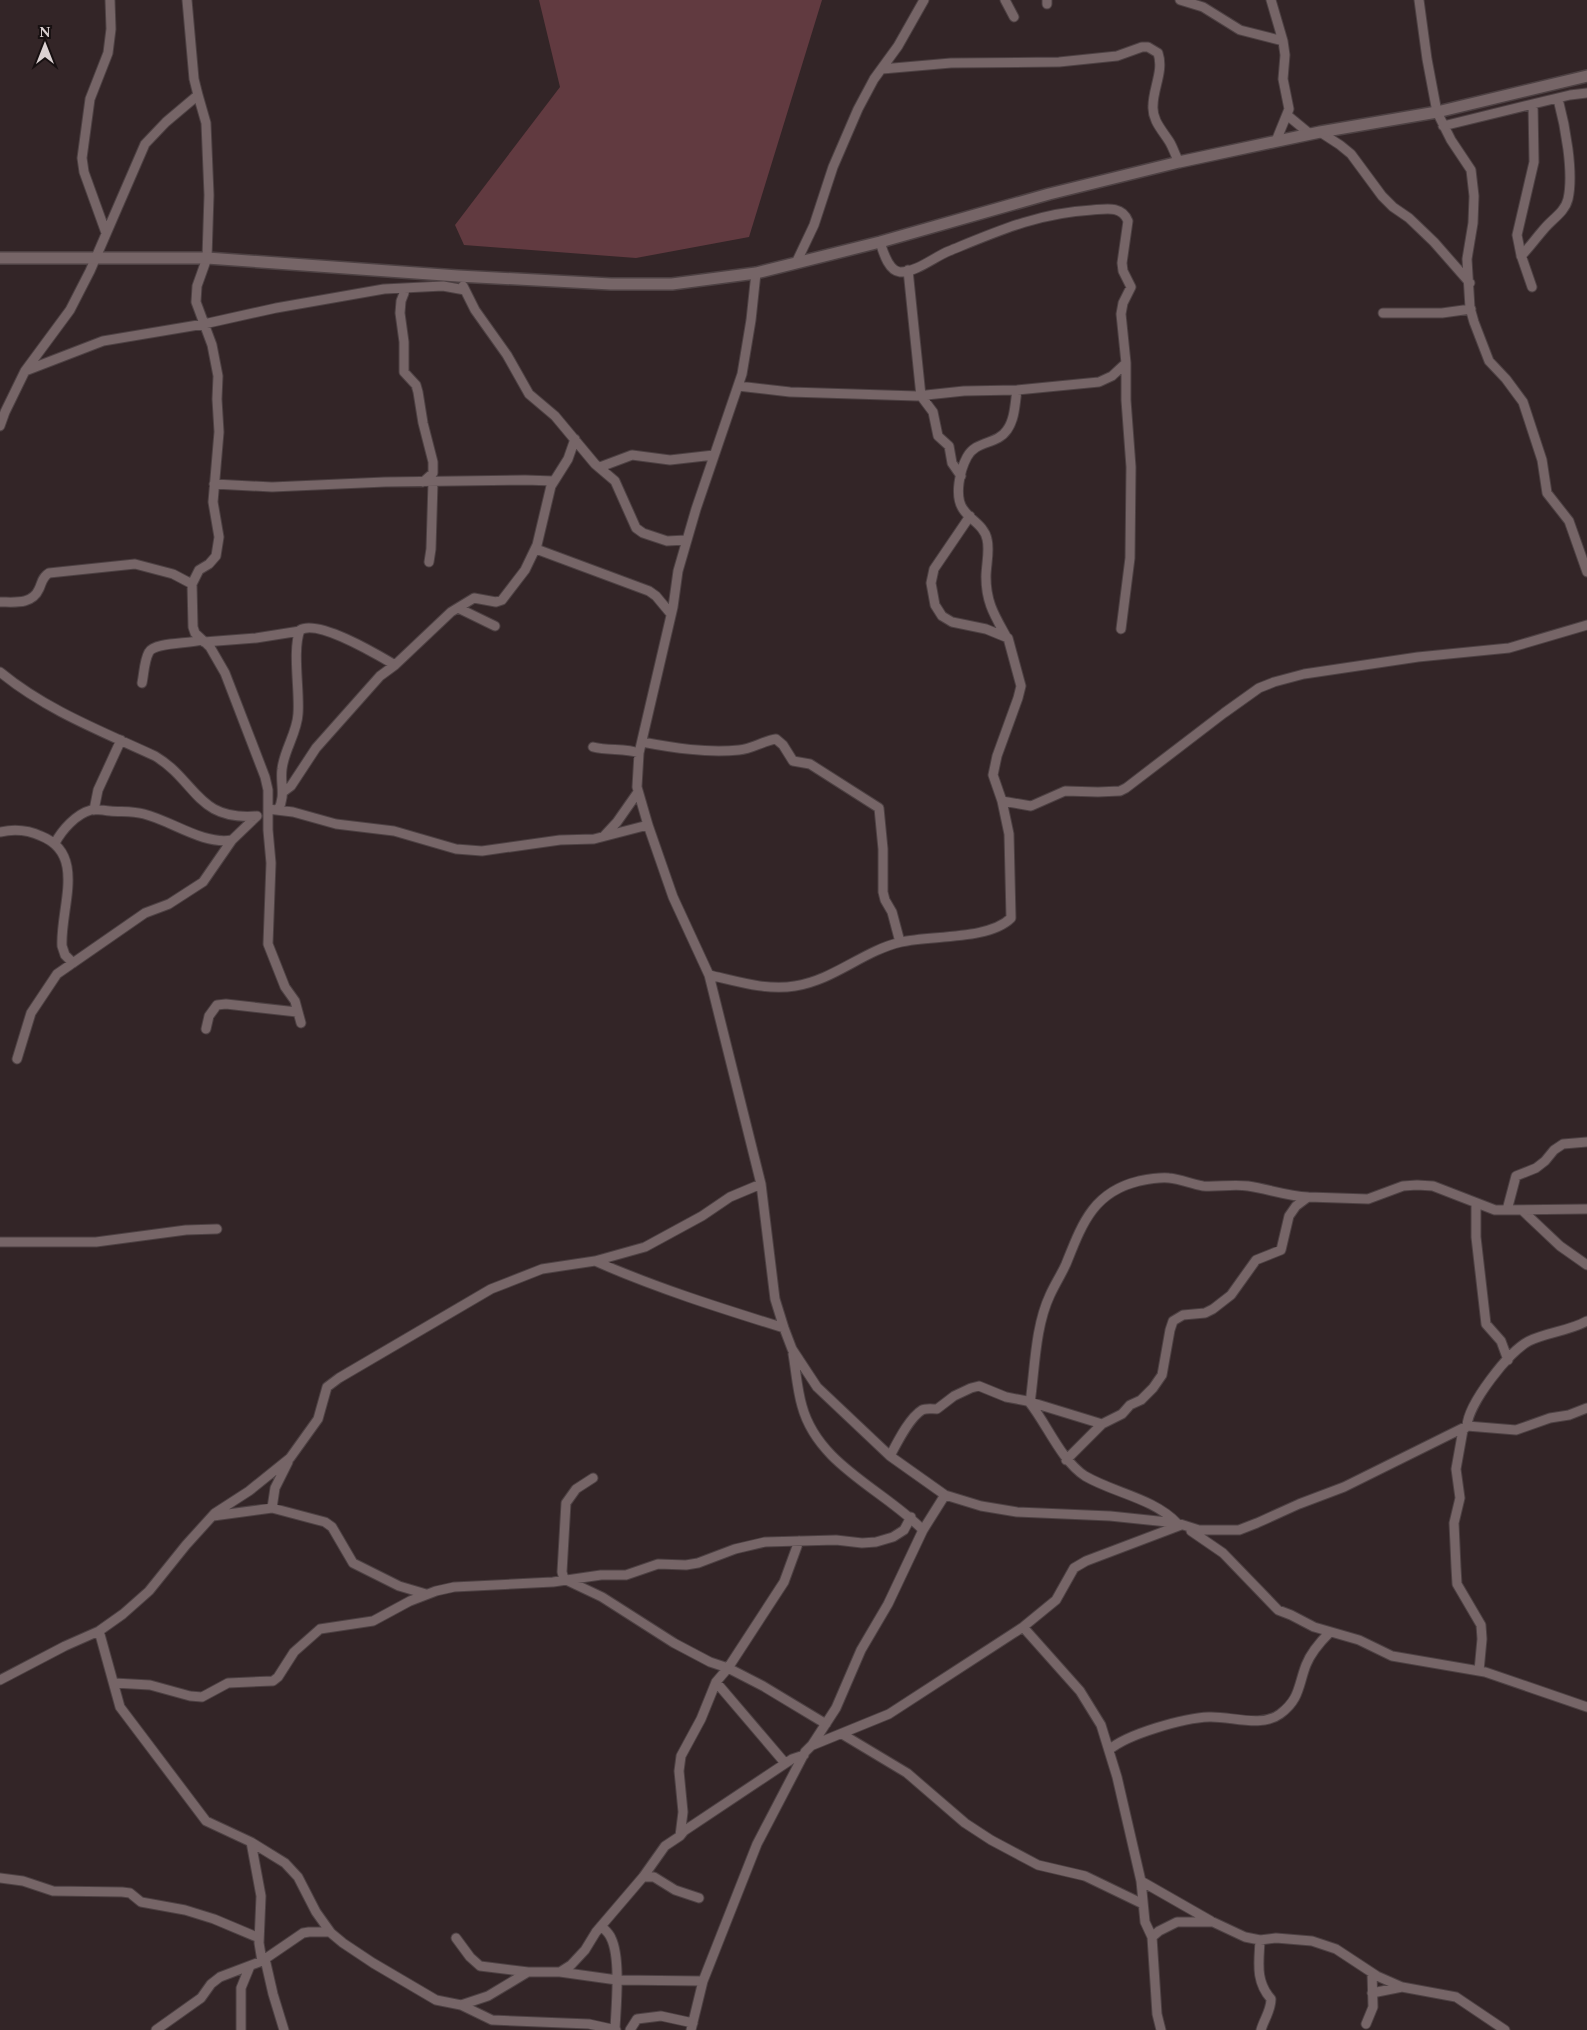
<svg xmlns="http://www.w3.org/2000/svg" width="1587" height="2030" font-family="Spectral,serif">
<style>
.green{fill:#613a40}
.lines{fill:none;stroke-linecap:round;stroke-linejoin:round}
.street-casing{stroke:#4d4143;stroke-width:11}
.secondary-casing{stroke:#4d4143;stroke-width:14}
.street{stroke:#766567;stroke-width:9}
.secondary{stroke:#766567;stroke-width:11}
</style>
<rect width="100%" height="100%" fill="#332527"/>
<path class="green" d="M539 0H822L749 237 636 258 464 245 455 225 560 87Z"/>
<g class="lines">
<defs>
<path id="street" d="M1005 0 1014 17
M1180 0 1203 7 1240 30 1283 41
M1271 0 1283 41 1285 55 1283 79 1289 109 1276 141
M1419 0 1427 59 1437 112 1451 140 1471 170 1474 196 1473 223 1467 259 1470 308 1474 322 1489 361 1506 379 1523 402 1542 460 1547 493 1569 521 1587 572
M1047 4V0
M882 69 951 63 1059 62 1117 56 1142 47H1148L1158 53C1164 71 1153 88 1153 106 1152 120 1162 130 1169 141 1173 147 1175 155 1179 162
M198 95 206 123 209 195 207 258 197 286 196 302 212 345 218 376 217 399 219 432 213 502 219 537 216 556 209 564 199 570 192 584 193 627 195 633 210 647 225 673 265 777 268 790V830L271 863 268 944 285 987 295 1001 301 1023
M1287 115 1310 134
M1443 126 1570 95 1587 93
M1320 132 1340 145 1351 154 1382 196 1393 207 1409 218 1434 242 1470 283
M106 233 84 172 82 158 90 99 108 53 111 29 110 0
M880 242C883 251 888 271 900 272 917 272 934 257 949 251 998 231 1038 213 1092 210 1105 209 1122 205 1128 221L1122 263 1123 271 1131 287 1123 303 1121 314 1126 363V400L1131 467 1130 558 1121 629
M1521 256C1530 247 1536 238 1544 229 1552 219 1565 212 1568 199 1574 172 1565 125 1558 99
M796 263 814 225 833 167 858 109 874 79 898 46 924 0
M908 270 921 396 933 412 938 436 949 446 952 463 961 476
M756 273 751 320 742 374 696 509 678 571 673 607 639 753 637 787 648 825 673 897 709 975 761 1184 775 1299 784 1328 792 1349 817 1387 890 1456 945 1495 981 1506 1017 1512 1110 1516 1177 1523 1199 1530H1239L1257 1523 1299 1504 1344 1487 1467 1426 1516 1430 1550 1418 1569 1415 1587 1408
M463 286 475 310 507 355 529 394 555 416 595 464 615 481 636 528 643 533 667 541 686 540
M1532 287 1521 255 1517 235 1534 162 1533 104
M406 288 401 301 400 313 404 342V372L416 385 418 392 423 423 433 462V473L423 482
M1383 313H1442L1471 309
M25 371 103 341 204 324 276 308 384 289 443 286 465 290
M738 386 790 392 917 396 964 391 1017 390 1099 382 1112 376 1126 363
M0 426 5 412 25 371 70 310 90 271 145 144 166 122 198 95 194 79 187 0
M600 467 632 455 670 460 714 455
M214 484 272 487 385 482 525 480 554 481
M536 549 649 591 656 596 671 614
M429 562 431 549 433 482
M0 602C14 602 32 605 39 589 42 583 42 577 49 573L135 564 173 574 192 584
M458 608 495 626
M1007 638C995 616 986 603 986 577 986 565 990 551 987 539 984 525 970 520 963 509 954 496 960 470 967 457 976 440 997 445 1007 430 1015 419 1015 403 1017 390
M204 642 256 638 300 631
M0 672C46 710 101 731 155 756 197 781 196 821 257 816
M142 683C144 674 144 661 149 652 155 642 188 644 202 640
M642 742C674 748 706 753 739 750 752 749 763 741 776 739L783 745 793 761 810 764 879 808 883 849V892L885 900 892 912 900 942
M593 747C609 751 625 748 639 753
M283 792 291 786 316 748 380 676 395 665 451 612 474 598 496 602 502 600 525 570 537 545 551 486 568 459 575 439
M1002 801 1031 806 1065 791 1098 792 1120 791 1126 788 1224 713 1259 688 1274 682 1304 674 1418 657 1509 648 1587 625
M268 809 293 812 336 824 394 831 456 849 482 851 560 840 594 839 648 825
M94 810 98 790 121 740
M278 810C286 796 280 784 282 769 284 750 297 733 298 714 300 692 292 650 300 630 318 619 378 655 395 665
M0 832C14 829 28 830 41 836 87 854 60 908 62 946L65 955 73 963
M604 836 617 822 638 792
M55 843C62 830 76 814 91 810 97 808 104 811 110 811 121 812 133 811 144 814 172 821 203 845 232 840
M709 975C736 981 767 991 795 986 834 980 863 951 901 942 931 935 989 940 1011 918L1009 834 1002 801 993 775 997 756 1018 698 1021 686 1008 638 986 629 952 622 942 616 935 605 931 583 934 569 970 516
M206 1029 209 1016 217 1005 226 1004 297 1012
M17 1059 31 1013 57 974 145 913 169 904 203 882 232 840 257 816
M1476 1203V1237L1486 1324 1501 1341 1508 1360
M1507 1210 1516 1176 1536 1168 1545 1161 1554 1150 1563 1144 1587 1142
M1523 1211 1560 1246 1587 1265
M0 1242H96L186 1230 217 1229
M595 1261C656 1288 720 1308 784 1328
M793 1354C796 1371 797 1389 802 1406 818 1465 883 1489 923 1530
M890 1456C897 1443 909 1418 922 1410 926 1408 932 1409 937 1409L954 1396 971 1388 979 1386 1006 1397 1027 1401 1102 1424
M1066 1460 1102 1424 1122 1414 1130 1405 1141 1400 1153 1388 1162 1375 1170 1330 1173 1321 1183 1315 1205 1313 1213 1309 1231 1295 1256 1260 1281 1250 1289 1216 1296 1206 1308 1197 1368 1199 1403 1186 1417 1185 1433 1186 1495 1210 1587 1209
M593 1478 576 1489 566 1503 562 1572 564 1579 602 1597 674 1643 710 1662 728 1668 763 1686 826 1724
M272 1508 275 1488 288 1462
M213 1516 272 1508 325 1522 332 1527 353 1563 399 1586 426 1594
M1177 1523C1153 1498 1114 1493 1085 1476 1061 1460 1048 1426 1030 1403 1035 1368 1035 1327 1050 1295 1055 1284 1061 1275 1066 1264 1082 1224 1093 1192 1139 1181 1149 1179 1160 1177 1169 1178 1181 1179 1191 1184 1203 1186 1218 1187 1233 1184 1248 1186 1268 1189 1287 1196 1308 1197
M1191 1531 1223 1553 1278 1610 1291 1615 1314 1627 1359 1640 1392 1656 1485 1672 1587 1707
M1023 1627 1080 1691 1101 1725 1117 1777 1141 1881 1145 1922 1152 1937 1157 2014 1161 2030
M99 1631 120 1707 206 1821 251 1842 285 1863 298 1877 316 1912 331 1933 343 1943 373 1963 436 2000 461 2005 492 2020 589 2024 616 2030
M1479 1671 1482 1639 1481 1625 1457 1584 1456 1567 1454 1523 1460 1498 1456 1469 1463 1430 1467 1426C1468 1404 1509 1351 1529 1341 1548 1332 1569 1331 1587 1321
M0 1680 65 1646 99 1631 123 1614 149 1591 186 1545 215 1513 249 1491 290 1458 318 1419 327 1387 339 1378 491 1289 542 1269 595 1261 645 1247 702 1216 730 1197 761 1184
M716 1682 785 1763
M114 1683 150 1685 190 1696 202 1697 228 1683 273 1681 278 1677 294 1652 320 1629 373 1621 410 1601 436 1591 454 1587 553 1582 601 1575H626L658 1564 686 1565 698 1563 735 1549 765 1542 836 1540 862 1543 876 1542 893 1537 904 1530 911 1517
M842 1734 907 1773 965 1823 991 1840 1038 1865 1085 1876 1143 1904
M813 1745 889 1714 1023 1627 1056 1600 1074 1568 1086 1561 1181 1525
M1109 1750C1127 1734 1184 1718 1209 1717 1231 1716 1261 1728 1280 1714 1300 1699 1298 1686 1306 1665 1311 1652 1321 1641 1330 1632
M680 1836 683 1812 679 1771 681 1756 701 1719 716 1682 728 1668 784 1582 799 1541
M251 1842 261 1896 259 1943 262 1961
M643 1877H654L675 1890 699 1898
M0 1878 23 1881 53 1891 122 1892 130 1893 141 1902 185 1910 214 1919 259 1938
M1141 1881 1211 1921
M601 1926C605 1930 609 1933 611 1938 621 1958 616 2007 615 2029
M1152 1937 1159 1931 1177 1922H1213L1245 1937 1260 1940 1276 1938 1312 1941 1336 1949 1377 1976 1402 1987 1456 1997 1505 2030
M456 1938 470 1957 480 1966 528 1972
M1260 1940C1259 1962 1255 1981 1271 1999 1271 2011 1264 2019 1261 2030
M265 1959 273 1994 284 2030
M560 1972 571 1965 585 1950 596 1932 643 1877 665 1846 680 1836 684 1831 792 1759 804 1755
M1372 1993 1402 1987
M461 2005 488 1996 528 1972H560L617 1980 703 1981
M1366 2024 1373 2007 1372 1973
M156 2030 201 1998 211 1984 220 1977 262 1961 303 1933 309 1932H330
M241 2030V1988L250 1966
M630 2030 637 2019 661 2016 693 2023
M691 2030 703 1981 757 1844 805 1752 812 1745 836 1708 861 1650 888 1604 923 1530 945 1495"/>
<path id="secondary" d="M0 258H207L458 276 611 284H672L756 273 880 242 1049 194 1179 162 1320 132 1437 112 1587 76"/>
</defs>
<use href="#street" class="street-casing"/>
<use href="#secondary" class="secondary-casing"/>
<use href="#street" class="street"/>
<use href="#secondary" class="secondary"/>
</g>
<g transform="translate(45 45)" stroke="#171011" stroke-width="4" paint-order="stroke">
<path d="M0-4L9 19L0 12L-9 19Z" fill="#dcd2d3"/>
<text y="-8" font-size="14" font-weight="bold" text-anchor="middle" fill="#dcd2d3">N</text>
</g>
</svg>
